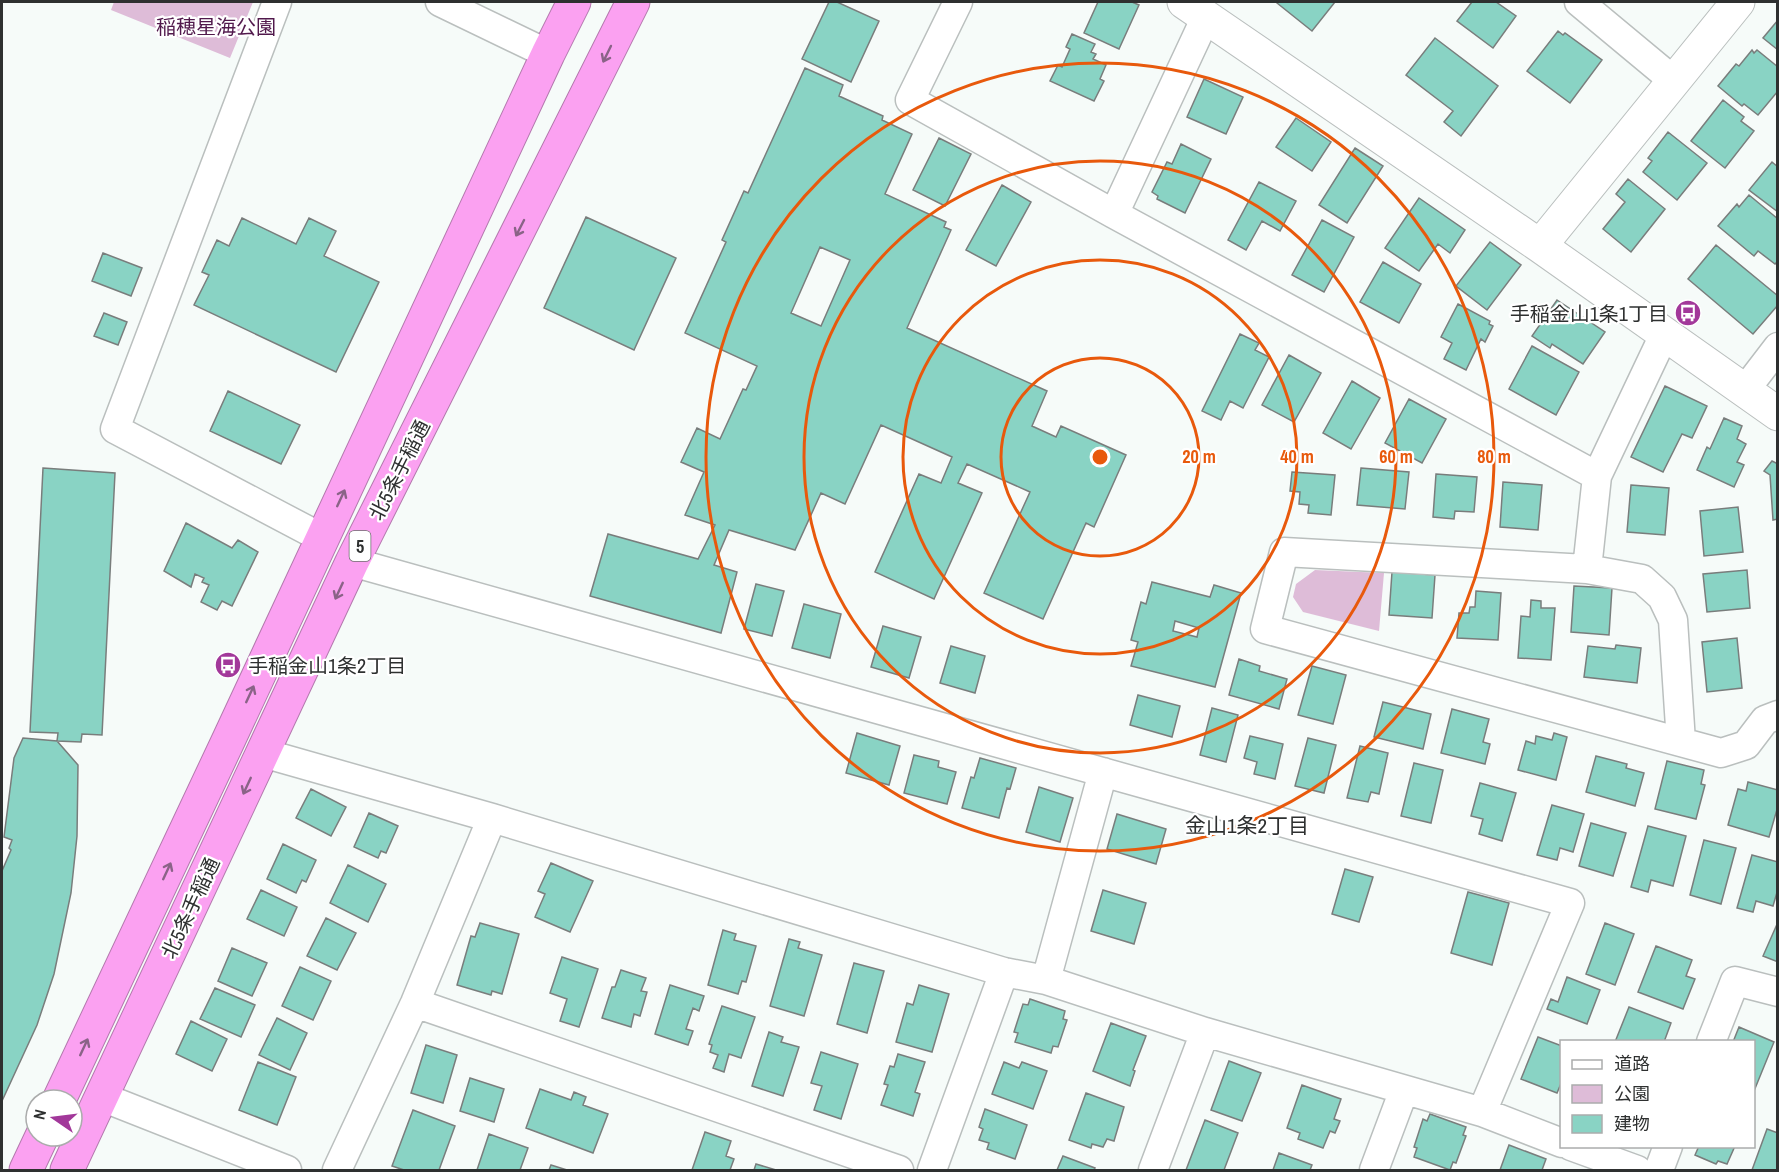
<svg xmlns="http://www.w3.org/2000/svg" width="1779" height="1172" font-family="'Archivo Narrow','Noto Sans JP',sans-serif">
<style>
.green{fill:#debcd8}
.building{fill:#89d3c4;stroke:#797d7c;stroke-width:1.5;fill-rule:evenodd}
.lines{fill:none;stroke-linecap:round;stroke-linejoin:round}
.street-casing{stroke:#babfbe;stroke-width:31}
.secondary-casing{stroke:#babfbe;stroke-width:35}
.highway-casing{stroke:#b379ad;stroke-width:35}
.street{stroke:#fff;stroke-width:28}
.secondary{stroke:#fff;stroke-width:33}
.highway{stroke:#fba1f1;stroke-width:33}
.oneway{stroke:#8a6387}
.ring{fill:none;stroke:#e8590c;stroke-width:3}
.labels{text-anchor:middle;dominant-baseline:central;stroke-width:4.5;stroke-linejoin:round;paint-order:stroke}
.shield{fill:#fff;stroke:#6d6e6e;stroke-width:1.5}
.shield-label{font-size:18px;font-weight:bold;fill:#2e3030}
.park-label{font-size:20px;fill:#51194c;stroke:#fff}
.poi-label{font-size:20px;fill:#2e3030;stroke:#fff;text-anchor:end}
.street-label{font-size:20px;fill:#2e3030;stroke:#fff}
.neighbourhood-label{font-size:21px;fill:#2e3030;stroke:#fff}
.centre{fill:#e8590c;stroke:#fff;stroke-width:3}
.ring-label{font-size:18px;text-anchor:middle;font-weight:bold;fill:#e8590c;stroke:#fff;stroke-width:4.5;stroke-linejoin:round;paint-order:stroke}
</style>
<rect width="100%" height="100%" fill="#f6fbf9"/>
<path class="green" d="M114 2H253L230 58 111 10Z
M1315 570 1384 573 1379 631 1303 612 1293 597 1296 584Z"/>
<path class="building" d="M829 2H837L879 21 851 82 802 59Z
M1098 2H1132L1139 5 1119 49 1084 33Z
M1278 2H1335L1312 31 1277 3Z
M1472 2H1496L1516 16 1493 48 1457 21Z
M1778 20V50L1763 38Z
M1558 31 1563 35 1565 33 1602 60 1570 103 1527 71Z
M1072 34 1095 44 1091 52 1096 54 1093 59 1106 65 1100 79 1104 81 1094 101 1050 81 1058 65 1062 67 1070 49 1066 47Z
M1435 38 1498 86 1461 136 1444 122 1453 111 1406 75Z
M1752 50 1754 53 1757 50 1778 67V91L1758 115 1744 104 1742 106 1718 86 1736 64 1739 66Z
M805 68 843 85 839 96 883 116 882 120 912 134 885 194 946 222 944 227 951 230 907 328 1047 391 1032 426 1056 437 1061 426 1126 455 1094 527 1086 523 1043 619 984 593 1030 492 967 464 958 483 982 493 934 599 875 572 919 474 941 483 952 457 881 425 845 504 821 493 795 550 729 530 714 565 737 572 721 633 590 596 608 534 698 559 715 525 685 515 704 472 681 462 697 428 720 439 743 389 746 390 757 366 685 333 726 242 722 240 744 191 748 193ZM820 247 850 260 821 326 791 313Z
M1204 79 1243 97 1226 134 1187 117Z
M1723 100 1744 117 1741 121 1754 131 1725 168 1691 141Z
M1296 118 1331 142 1312 171 1276 147Z
M1668 132 1707 163 1677 200 1643 172 1652 161 1648 158Z
M939 138 971 154 945 206 913 190Z
M1181 144 1211 159 1185 213 1157 199 1158 196 1152 192 1167 162 1172 164Z
M1355 148 1383 166 1347 223 1319 205Z
M1772 162 1778 167V212L1749 190Z
M1628 179 1665 209 1631 252 1603 229 1625 202 1616 194Z
M1259 182 1296 201 1280 231 1262 221 1246 250 1228 240Z
M1002 185 1031 202 996 266 966 250Z
M1749 195 1778 219V261L1775 264 1758 251 1754 256 1718 226 1737 204 1739 207Z
M1419 198 1465 230 1450 253 1438 244 1419 271 1385 248Z
M586 217 676 258 634 350 544 308Z
M242 218 296 244 309 218 336 231 324 256 379 282 336 372 194 305 209 275 202 272 217 240 229 246Z
M1322 220 1354 237 1324 292 1292 275Z
M1490 242 1521 265 1487 310 1456 286Z
M1716 245 1778 296V305L1753 334 1688 279Z
M103 253 142 268 131 296 92 281Z
M1383 262 1421 284 1399 323 1360 302Z
M1557 300 1605 332 1583 364 1552 344 1550 348 1532 336Z
M1458 304 1490 321 1489 324 1493 326 1485 342 1481 339 1466 370 1444 359 1452 343 1441 337Z
M104 313 127 322 118 345 94 336Z
M1240 334 1259 343 1255 350 1269 357 1243 408 1230 401 1221 420 1202 411Z
M1532 346 1579 372 1556 415 1509 389Z
M1289 355 1321 373 1294 422 1262 405Z
M1352 381 1380 398 1351 449 1323 433Z
M1665 386 1707 406 1692 438 1682 434 1663 472 1631 457Z
M228 391 300 425 281 464 210 431Z
M1409 399 1446 419 1422 463 1385 443Z
M1724 418 1742 426 1737 439 1746 444 1737 462 1744 465 1734 487 1697 470 1707 447 1710 449Z
M1772 461 1778 464V519L1773 520 1770 475 1764 471Z
M43 468 115 473 102 735 82 734 81 742 57 741 58 733 30 732Z
M1361 468 1409 472 1405 509 1357 505Z
M1292 472 1335 475 1331 515 1308 513 1309 505 1299 504 1300 492 1290 491Z
M1436 474 1477 477 1474 512 1455 511 1454 519 1433 517Z
M1503 482 1542 485 1538 530 1500 527Z
M1631 485 1669 488 1665 535 1627 532Z
M1738 507 1743 552 1704 556 1700 511Z
M186 523 232 548 238 540 258 552 232 606 222 601 217 610 201 602 209 585 202 582 204 578 195 574 191 587 164 571Z
M1747 570 1750 608 1707 612 1703 574Z
M1392 572 1435 575 1432 618 1389 615Z
M1152 582 1210 597 1214 585 1241 593 1215 687 1131 666 1138 642 1131 640 1141 602 1146 604ZM1175 621 1199 628 1197 637 1173 631Z
M756 584 784 591 772 636 744 629Z
M1574 586 1612 588 1609 635 1571 632Z
M1476 591 1501 593 1498 640 1457 638 1459 613H1469L1470 607H1475Z
M1531 600 1541 601V608H1555L1551 660 1518 658 1521 616 1530 617Z
M804 604 841 614 830 658 792 648Z
M883 626 921 637 909 678 871 667Z
M1737 638 1742 688 1707 692 1702 642Z
M1616 645 1641 648 1637 683 1584 677 1588 646 1615 649Z
M951 646 985 656 975 693 940 683Z
M1239 659 1260 666 1259 671 1287 679 1279 709 1229 695Z
M1312 666 1346 675 1333 724 1298 715Z
M1138 695 1180 706 1172 737 1130 725Z
M1383 702 1431 714 1423 749 1374 737Z
M1212 708 1238 715 1226 762 1200 755Z
M1452 709 1489 719 1483 742 1490 744 1485 764 1441 753Z
M857 733 900 746 889 785 846 773Z
M1554 733 1567 737 1556 780 1518 770 1526 741 1535 744 1536 736 1552 740Z
M1250 736 1283 744 1275 779 1254 774 1257 762 1244 758Z
M23 738 57 741 78 765 77 836 71 893 54 974 37 1025 2 1101V871L11 850 9 848 12 840 4 837 14 758Z
M1308 738 1336 745 1324 793 1295 786Z
M1360 746 1388 753 1379 794 1371 792 1368 802 1347 798Z
M914 755 939 761 938 767 956 772 947 804 904 793Z
M1596 756 1627 764 1626 768 1644 773 1635 806 1586 792Z
M980 758 1016 768 1010 789 1007 788 999 818 962 808 971 777 974 778Z
M1667 761 1704 770 1701 784 1705 785 1696 819 1655 809Z
M1414 763 1443 770 1431 823 1401 816Z
M1748 782 1778 790V806L1769 837 1728 825 1738 789 1746 791Z
M1480 783 1516 793 1502 841 1479 834 1483 819 1471 816Z
M1039 787 1073 798 1060 842 1026 832Z
M311 789 346 807 331 836 296 818Z
M1552 805 1584 814 1573 852 1560 848 1557 860 1537 855Z
M369 813 398 826 386 853 381 851 378 858 354 847Z
M1117 814 1166 829 1156 864 1107 849Z
M1591 823 1626 833 1613 876 1579 866Z
M1648 826 1686 836 1673 886 1651 880 1648 892 1631 887Z
M1704 840 1736 848 1721 904 1690 895Z
M283 844 316 860 306 882 302 880 296 893 267 879Z
M1752 855 1778 862V889L1773 906 1756 901 1753 912 1737 908Z
M551 863 593 881 570 932 535 917 545 894 538 891Z
M348 865 386 884 368 922 330 903Z
M1345 869 1373 877 1359 922 1332 914Z
M261 890 297 907 284 936 247 919Z
M1103 890 1146 903 1134 944 1091 931Z
M1468 892 1509 903 1492 965 1451 953Z
M326 918 356 933 337 970 307 956Z
M1778 922V962L1763 956Z
M480 923 519 934 502 994 492 991 491 995 457 985 471 936 475 937Z
M1605 923 1634 934 1615 985 1586 974Z
M723 930 736 934 734 940 756 946 746 982 742 981 738 994 708 985Z
M789 939 800 942 798 948 822 955 804 1016 770 1006Z
M1656 946 1692 960 1686 976 1695 979 1683 1009 1638 992Z
M232 948 267 963 252 996 218 981Z
M562 957 598 969 579 1027 560 1021 567 999 550 993Z
M854 963 884 971 867 1033 837 1024Z
M300 967 331 981 313 1020 282 1006Z
M621 970 646 978 641 991 647 992 640 1016 634 1014 631 1027 602 1018 612 987H615Z
M1567 977 1600 990 1587 1024 1547 1009 1551 999 1558 1002Z
M670 985 704 996 699 1011 693 1008 686 1029 693 1031 688 1045 655 1034Z
M919 985 949 994 932 1052 896 1042 907 1003 913 1005Z
M215 988 255 1005 241 1037 200 1019Z
M1030 999 1065 1011 1063 1019 1067 1020 1058 1047 1053 1046 1051 1053 1015 1042 1018 1033 1014 1032 1023 1004 1028 1005Z
M722 1006 755 1017 741 1058 729 1054 724 1072 713 1068 718 1055 710 1052 712 1045 709 1044Z
M1629 1007 1671 1023 1664 1042H1615Z
M277 1018 307 1033 290 1070 259 1055Z
M191 1021 227 1039 212 1071 176 1054Z
M1111 1023 1146 1036 1133 1070 1135 1071 1130 1086 1093 1071Z
M1739 1027 1774 1042 1754 1091V1042H1733Z
M769 1032 783 1037 781 1042 799 1047 783 1096 752 1086Z
M1538 1037 1562 1046V1081L1557 1093 1521 1079Z
M426 1045 457 1055 443 1103 411 1093Z
M821 1052 858 1064 841 1119 814 1110 822 1086 811 1083Z
M898 1054 925 1062 915 1092 920 1094 913 1116 881 1105 888 1085 884 1084 890 1066 894 1067Z
M1229 1061 1261 1073 1242 1121 1211 1110Z
M258 1062 296 1077 277 1125 239 1110Z
M1004 1062 1019 1068 1022 1062 1047 1071 1033 1109 992 1094Z
M470 1078 504 1089 494 1122 460 1111Z
M1302 1085 1341 1099 1334 1119 1340 1121 1335 1133 1330 1131 1323 1148 1298 1139 1300 1133 1287 1128Z
M540 1089 571 1100 574 1092 586 1097 583 1105 608 1114 593 1153 526 1128Z
M1086 1093 1124 1107 1114 1141 1107 1139 1103 1147 1092 1144 1091 1148 1069 1140Z
M985 1109 1027 1125 1015 1159 987 1149 989 1143 979 1140 983 1129 979 1127Z
M413 1110 455 1126 439 1170H404L392 1166Z
M1430 1114 1466 1127 1463 1135 1466 1136 1456 1163 1453 1162 1450 1170 1414 1157 1417 1148 1414 1147 1423 1119 1427 1121Z
M1205 1120 1238 1133 1224 1170H1186Z
M1767 1129 1778 1133V1170H1752Z
M705 1132 731 1141 726 1156 734 1159 730 1170H692Z
M489 1134 528 1148 520 1170H477Z
M1509 1145 1546 1159 1542 1170H1500Z
M1699 1146H1735L1727 1164 1718 1161 1716 1164 1695 1155Z
M1279 1153 1312 1165 1310 1170H1273Z
M1063 1156 1095 1168 1094 1170H1057Z
M756 1164 776 1170H754Z
M551 1165 567 1170H549Z"/>
<g class="lines">
<defs>
<path id="street" d="M277 2 115 429 322 538
M440 2 548 54
M958 2 910 100 1114 214 1597 476
M1579 2 1674 81
M1114 214 1206 17
M1745 390 1778 347
M352 562 1570 903 1482 1112
M1587 569 1597 476 1664 335
M1681 742 1673 620 1662 597 1642 579 1587 569 1284 552 1265 629 1721 753 1746 745 1765 720 1778 715
M263 753 492 818 1004 972 1046 980 1205 1032 1482 1112 1562 1143
M1046 980 1103 772
M415 1003 899 1170
M1711 1042 1735 981 1778 992
M102 1097 287 1170
M1571 1146 1637 1170
M337 1170 415 1003 492 818
M932 1170 1004 972
M1153 1170 1205 1032
M1374 1170 1404 1090
M1659 1170 1668 1146"/>
<path id="secondary" d="M1184 2 1540 246 1778 414
M1540 246 1738 2"/>
<path id="highway" d="M59 1100 229 739 548 54 574 2
M26 1170 42 1136
M67 1170 352 562 633 2"/>
</defs>
<use href="#street" class="street-casing"/>
<use href="#secondary" class="secondary-casing"/>
<use href="#highway" class="highway-casing"/>
<use href="#street" class="street"/>
<use href="#secondary" class="secondary"/>
<use href="#highway" class="highway"/>
</g>
<defs><path id="oneway-shaft" d="M-6 0H5M1.5-3L5.5 0L1.5 3" fill="none" stroke-width="1.6" stroke-linecap="round" stroke-linejoin="round" transform="scale(1.5)"/></defs>
<g class="oneway">
<use href="#oneway-shaft" transform="translate(607 54) rotate(116)"/>
<use href="#oneway-shaft" transform="translate(520 228) rotate(117)"/>
<use href="#oneway-shaft" transform="translate(341 498) rotate(-65)"/>
<use href="#oneway-shaft" transform="translate(339 591) rotate(115)"/>
<use href="#oneway-shaft" transform="translate(250 694) rotate(-65)"/>
<use href="#oneway-shaft" transform="translate(247 786) rotate(115)"/>
<use href="#oneway-shaft" transform="translate(167 871) rotate(-65)"/>
<use href="#oneway-shaft" transform="translate(84 1047) rotate(-65)"/>
</g>
<g class="ring">
<circle cx="1100" cy="457" r="99"/>
<circle cx="1100" cy="457" r="197"/>
<circle cx="1100" cy="457" r="296"/>
<circle cx="1100" cy="457" r="394"/>
</g>
<defs>
<symbol id="bus-disc" viewBox="-11 -11 22 22"><circle r="9.5" fill="#a2389a" stroke="#fff"/><path d="M-5-6H5V4H4V6H2V4H-2V6H-4V4H-5ZM-3.5-4V0h7V-4ZM-3.5 1.2v1.5H-2V1.2ZM2 1.2v1.5H3.5V1.2Z" fill="#fff"/></symbol>
</defs>
<g fill-rule="evenodd">
<use href="#bus-disc" x="1673" y="298" width="30" height="30"/>
<use href="#bus-disc" x="213" y="650" width="30" height="30"/>
</g>
<g class="labels">
<rect class="shield" x="349.5" y="531" width="21" height="30" rx="4.5"/>
<g class="shield-label">
<text x="360" y="546">5</text>
</g>
<g class="park-label">
<text x="216" y="26">稲穂星海公園</text>
</g>
<g class="poi-label">
<text x="1668" y="313">手稲金山1条1丁目</text>
<text x="248" y="665" text-anchor="start">手稲金山1条2丁目</text>
</g>
<g class="street-label">
<text transform="translate(399 470) rotate(-63)">北5条手稲通</text>
<text transform="translate(190 908) rotate(-65)">北5条手稲通</text>
</g>
<g class="neighbourhood-label">
<text x="1247" y="825">金山1条2丁目</text>
</g>
</g>
<circle cx="1100" cy="457" r="9" class="centre"/>
<g class="ring-label">
<text x="1199" y="463">20 m</text>
<text x="1297" y="463">40 m</text>
<text x="1396" y="463">60 m</text>
<text x="1494" y="463">80 m</text>
</g>
<rect width="1779" height="1172" fill="none" stroke="#2e3030" stroke-width="6"/>
<rect x="1560" y="1040" width="195" height="108" fill="#ffffff" stroke="#abacac" stroke-width="1.5"/>
<rect x="1572" y="1060" width="30" height="9" fill="#ffffff" stroke="#abacac" stroke-width="1.5"/>
<text x="1614" y="1070" font-size="18" fill="#2e3030">道路</text>
<rect x="1572" y="1085" width="30" height="18" fill="#debcd8" stroke="#abacac" stroke-width="1.5"/>
<text x="1614" y="1100" font-size="18" fill="#2e3030">公園</text>
<rect x="1572" y="1115" width="30" height="18" fill="#89d3c4" stroke="#abacac" stroke-width="1.5"/>
<text x="1614" y="1130" font-size="18" fill="#2e3030">建物</text>
<g transform="translate(54 1118) rotate(284)"><circle r="28" fill="#ffffff" stroke="#abacac" stroke-width="1.5"/>
<path d="M0-4.5L10 22L0 15L-10 22Z" fill="#a2389a"/>
<text y="-9" font-size="16" font-weight="bold" text-anchor="middle" fill="#2e3030">N</text>
</g>
</svg>
